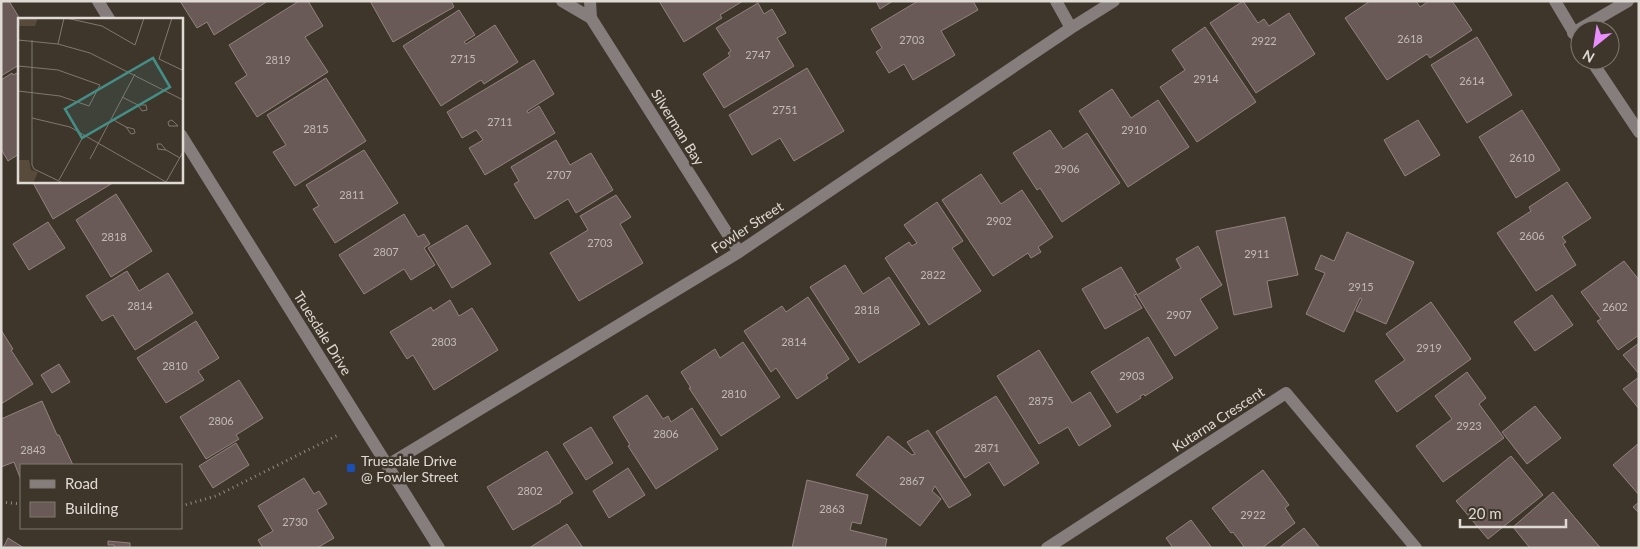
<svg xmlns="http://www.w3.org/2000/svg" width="1640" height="549" font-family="Lato,sans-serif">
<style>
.building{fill:#6a5a57;stroke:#93827f}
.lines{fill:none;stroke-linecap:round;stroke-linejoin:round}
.path{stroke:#938c83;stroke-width:3;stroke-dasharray:1 4;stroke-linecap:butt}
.minor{stroke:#857e7c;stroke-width:12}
.transit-dot{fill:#1a4fb4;stroke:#3e362b;stroke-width:2}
.labels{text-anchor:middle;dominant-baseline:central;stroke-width:5;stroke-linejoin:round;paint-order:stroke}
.number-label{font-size:11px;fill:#c2bab5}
.street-label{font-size:14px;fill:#e0dad4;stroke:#3e362b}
.poi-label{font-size:14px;fill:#e0dad4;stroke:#3e362b;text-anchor:start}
.inset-road{fill:none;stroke:#7f786f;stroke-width:1}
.view{fill:#438f88;fill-opacity:0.15;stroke:#438f88;stroke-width:2.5}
.inset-edge{fill:none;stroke:#e0dad4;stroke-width:2.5}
</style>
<rect width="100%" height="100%" fill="#3e362b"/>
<path class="building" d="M1 1H9L20 19 19 65 1 76Z
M180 1H268L214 35 207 22 197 28Z
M299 1H308L323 26 305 37 328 72 257 117 235 83 247 75 229 45Z
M370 1H451L454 7 393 42Z
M659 1H743L720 15 722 18 684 42Z
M876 1H893L880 9Z
M918 1H973L978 10 941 31 955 55 913 80 904 64 889 73 876 52 882 48 871 29Z
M1243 1 1258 23 1264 19 1269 26 1289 13 1315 54 1256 93 1210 23Z
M1370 1H1416L1420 7 1429 1H1452L1472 30 1430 58 1427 54 1387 80 1345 18Z
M758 3 764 14 772 9 786 33 777 38 794 66 724 108 703 74 730 56 728 53 731 51 716 28Z
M459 10 475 35 464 42 466 44 495 25 518 62 484 84 481 80 441 106 403 46Z
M1205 27 1256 102 1197 142 1160 87 1185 70 1172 50Z
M1477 37 1512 95 1467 123 1431 65Z
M534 60 554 94 527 111 528 113 539 106 555 133 485 175 469 148 483 140 476 130 462 138 447 112Z
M807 68 844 131 794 161 780 138 752 155 729 115Z
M19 72V154L8 161 1 149V80L12 73 13 75Z
M326 78 366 141 295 186 273 152 286 145 267 115Z
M1112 89 1131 118 1158 100 1189 147 1128 187 1079 111Z
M1522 110 1560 170 1516 198 1479 137Z
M1418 120 1440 155 1405 176 1384 140Z
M1050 130 1063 149 1087 133 1120 183 1062 222 1040 188 1037 190 1013 153Z
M556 140 570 165 591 153 613 190 576 213 568 199 535 219 514 184 519 181 511 167Z
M364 150 398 203 335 243 313 209 319 206 306 185Z
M981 174 1001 204 1022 190 1053 237 1038 247 1041 252 1031 258 1028 253 993 276 942 200Z
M32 181H116L53 219Z
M1567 182 1591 218 1562 237 1566 242 1563 244 1576 265 1536 291 1497 233 1531 211 1529 207Z
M116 194 152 251 111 277 76 220Z
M616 195 631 217 620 224 643 263 579 301 550 253 588 230 580 216Z
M937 202 963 241 952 248 981 291 929 325 885 258 909 242 912 246 917 243 904 225Z
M404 214 418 237 424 234 430 244 424 248 435 265 411 280 404 269 364 294 339 255Z
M1285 217 1298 275 1267 281 1272 307 1234 315 1216 231Z
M48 222 65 248 29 270 13 244Z
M467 225 491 264 452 288 428 248Z
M1347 232 1414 262 1386 324 1356 311 1362 299 1360 298 1344 332 1306 314 1325 273 1315 269 1321 255 1334 261Z
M1198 246 1222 285 1200 299 1218 328 1175 356 1137 295 1181 268 1176 259Z
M1624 261 1639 280V335L1618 350 1597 321 1601 319 1581 292Z
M845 265 863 294 889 277 920 324 859 363 810 287Z
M1121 267 1137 294 1134 295 1142 308 1105 329 1082 289Z
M127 271 139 291 168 273 193 313 135 350 113 315 102 321 86 296Z
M1552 295 1573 325 1535 351 1514 322Z
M808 297 849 359 826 375 828 378 797 399 776 368 771 372 744 331 782 306 786 312Z
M450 300 459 316 472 308 498 350 434 390 413 355 407 359 390 332 431 307 433 311Z
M1431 302 1471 359 1397 412 1375 381 1405 360 1386 334Z
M196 321 219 358 198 371 204 380 166 403 137 358Z
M1 330 13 349 11 350 33 384 1 404Z
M1148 337 1173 378 1145 396 1144 394 1140 396 1141 398 1117 413 1091 372Z
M743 342 780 397 721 436 689 388H691L681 372 715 349 720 358Z
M1639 343V374L1623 355Z
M1039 350 1072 403 1090 392 1111 426 1079 446 1068 427 1039 444 997 376Z
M59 364 70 382 52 393 41 375Z
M1467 372 1486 398 1479 404 1504 438 1443 482 1416 446 1452 419 1435 396Z
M1639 377V409L1623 389Z
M239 380 263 418 236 435 239 439 206 459 180 417Z
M647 395 663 419 668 416 671 422 692 408 718 449 656 489 628 446 630 445 613 417Z
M996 396 1039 463 1004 486 989 462 965 478 936 432Z
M42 401 57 435H59L73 465H21V480L14 462 1 467V419Z
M1535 406 1561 438 1527 464 1502 432Z
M591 427 613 463 586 480 563 444Z
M928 430 971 495 949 508 935 486 932 491 941 499 920 526 856 475 888 436 912 455 915 454 907 442Z
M236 443 249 465 213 488 199 466Z
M1639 443V495L1613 465Z
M547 451 573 493 560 501 561 502 513 530 487 487Z
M1511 456 1543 495 1488 539 1456 501Z
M628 468 645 495 609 518 593 491Z
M1263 470 1289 505 1285 508 1295 523 1262 548H1245L1233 532 1231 533 1212 508Z
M304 478 314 494 319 491 327 504 317 510 334 538 317 548H263L258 540 273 531 258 506Z
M807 480 868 495 861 524 852 522 850 530 887 539 885 548H792Z
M1553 492 1598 545 1601 548H1530L1513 527Z
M1639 502V513L1633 507Z
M1191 520 1212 548H1173L1166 538Z
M567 524 583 548H529Z
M1304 528 1320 548H1279Z
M8 538 24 548H3Z
M108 541 130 543V548H114V545H108Z"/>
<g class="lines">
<path class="path" d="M1 502 21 504
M181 506 216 496 338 435"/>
<path class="minor" d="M98 1 109 19
M562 1 591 18 590 1
M1056 1 1071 28
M1555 1 1580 43
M591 18 739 252
M1573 33 1628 1
M1591 60 1639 132
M181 135 439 548
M388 465 739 252 1071 28 1114 1
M1047 548 1286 393 1416 548"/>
</g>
<rect class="transit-dot" x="346" y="463" width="10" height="10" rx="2.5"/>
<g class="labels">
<g class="number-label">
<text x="1410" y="38">2618</text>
<text x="912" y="39">2703</text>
<text x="1264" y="40">2922</text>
<text x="758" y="54">2747</text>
<text x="463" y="58">2715</text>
<text x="278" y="59">2819</text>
<text x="1206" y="78">2914</text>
<text x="1472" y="80">2614</text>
<text x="785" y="109">2751</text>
<text x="500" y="121">2711</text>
<text x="316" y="128">2815</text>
<text x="1134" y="129">2910</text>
<text x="1522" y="157">2610</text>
<text x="1067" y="168">2906</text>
<text x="559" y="174">2707</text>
<text x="352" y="194">2811</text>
<text x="999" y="220">2902</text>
<text x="1532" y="235">2606</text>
<text x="114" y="236">2818</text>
<text x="600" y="242">2703</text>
<text x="386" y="251">2807</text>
<text x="1257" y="253">2911</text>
<text x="933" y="274">2822</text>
<text x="1361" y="286">2915</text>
<text x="140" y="305">2814</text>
<text x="1615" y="306">2602</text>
<text x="867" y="309">2818</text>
<text x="1179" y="314">2907</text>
<text x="444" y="341">2803</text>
<text x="794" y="341">2814</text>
<text x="1429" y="347">2919</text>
<text x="175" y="365">2810</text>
<text x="1132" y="375">2903</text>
<text x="734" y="393">2810</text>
<text x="1041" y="400">2875</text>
<text x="221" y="420">2806</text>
<text x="1469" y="425">2923</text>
<text x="666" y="433">2806</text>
<text x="987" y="447">2871</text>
<text x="33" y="449">2843</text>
<text x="912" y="480">2867</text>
<text x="530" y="490">2802</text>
<text x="832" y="508">2863</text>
<text x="1253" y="514">2922</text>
<text x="295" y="521">2730</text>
</g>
<g class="street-label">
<text transform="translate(678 127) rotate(58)">Silverman Bay</text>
<text transform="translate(747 227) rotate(-33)">Fowler Street</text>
<text transform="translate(323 333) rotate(58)">Truesdale Drive</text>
<text transform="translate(1218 419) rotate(-33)">Kutarna Crescent</text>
</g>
<g class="poi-label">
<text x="361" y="460">Truesdale Drive<tspan x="361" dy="16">@ Fowler Street</tspan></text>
</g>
</g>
<g transform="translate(18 18)">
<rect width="165" height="165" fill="#3e362b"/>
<path d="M0 0H20L17 8H0ZM0 142H11L13 152 20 154 15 165H0Z" fill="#594b3b"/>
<path class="inset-road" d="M48 0 84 8 117 27 126 0M154 0 141 41 164 52 165 49M0 22 40 26 72 35 165 82M14 22V147L16 151 45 165M40 26 46 0M0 48 40 52 82 67 71 88 42 78 0 73M104 79 120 87M120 87H128L129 92 124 93ZM14 100 52 109 148 164 165 134M94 101 108 109M153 102 155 103 160 108H151L150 104ZM108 109 116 111 117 115 113 116ZM139 126H143L148 132 140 131ZM148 132 162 140M72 141 117 56M41 162 66 117"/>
<path class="view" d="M135 40 152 69 64 120 47 91Z"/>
<rect width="165" height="165" class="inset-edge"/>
</g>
<rect width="1640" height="549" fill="none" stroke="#e0dad4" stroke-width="5"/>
<rect x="20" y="464" width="162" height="65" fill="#3e362b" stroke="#7f786f"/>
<rect x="30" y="480" width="25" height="8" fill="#857e7c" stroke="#7f786f"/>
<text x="65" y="489" font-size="15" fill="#e0dad4">Road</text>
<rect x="30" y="502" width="25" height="15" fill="#6a5a57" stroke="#7f786f"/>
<text x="65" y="514" font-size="15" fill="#e0dad4">Building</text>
<g transform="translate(1595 45) rotate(210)"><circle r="24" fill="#3e362b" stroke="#7f786f"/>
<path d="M0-4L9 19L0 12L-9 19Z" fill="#ea8dfd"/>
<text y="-8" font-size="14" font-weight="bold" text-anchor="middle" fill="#e0dad4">N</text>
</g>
<path d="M1460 519v8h106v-8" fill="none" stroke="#e0dad4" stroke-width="2.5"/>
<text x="1468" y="519" font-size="15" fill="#e0dad4" stroke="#3e362b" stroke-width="4" paint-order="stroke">20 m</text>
</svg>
